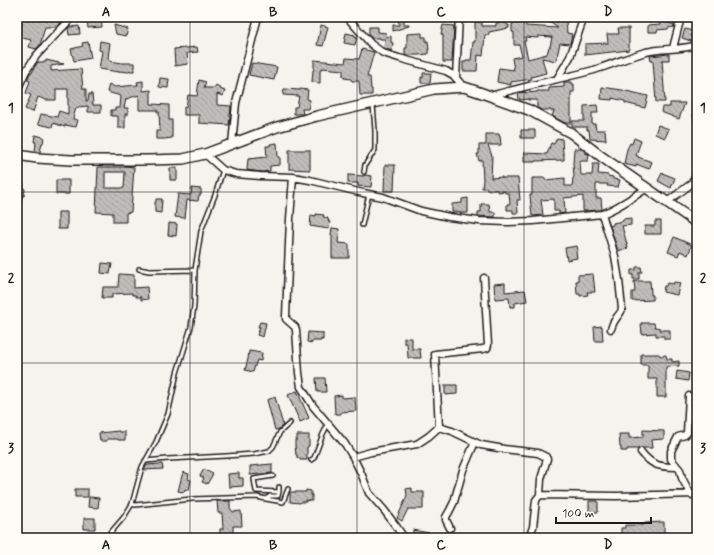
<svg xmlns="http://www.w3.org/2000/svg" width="714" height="555" font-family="Mynerve,sans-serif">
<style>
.building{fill:url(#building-back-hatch);stroke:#1c1c1c;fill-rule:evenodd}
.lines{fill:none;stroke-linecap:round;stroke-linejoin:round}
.lane-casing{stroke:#1c1c1c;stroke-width:6}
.street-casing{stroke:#1c1c1c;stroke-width:9}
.secondary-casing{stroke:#1c1c1c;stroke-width:12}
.lane{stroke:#fdfcf7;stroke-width:3}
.street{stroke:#fdfcf7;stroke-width:6}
.secondary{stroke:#fdfcf7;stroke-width:9}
.grid{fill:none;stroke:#1c1c1c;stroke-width:1;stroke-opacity:0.55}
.neatline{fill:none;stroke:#1c1c1c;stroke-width:1.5}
.grid-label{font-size:13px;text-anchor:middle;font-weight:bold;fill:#1c1c1c}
</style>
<defs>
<pattern id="building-back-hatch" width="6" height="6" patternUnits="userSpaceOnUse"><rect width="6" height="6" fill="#bebdba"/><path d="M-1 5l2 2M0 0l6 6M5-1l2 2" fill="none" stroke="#a3a29f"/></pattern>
</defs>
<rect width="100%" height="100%" fill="#f4f3ee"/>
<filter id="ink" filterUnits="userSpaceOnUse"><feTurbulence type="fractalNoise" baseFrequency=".025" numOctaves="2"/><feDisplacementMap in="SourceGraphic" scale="8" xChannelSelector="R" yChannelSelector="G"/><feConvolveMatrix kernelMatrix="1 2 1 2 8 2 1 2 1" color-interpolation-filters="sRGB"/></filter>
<g filter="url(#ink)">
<path class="building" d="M17 17 40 18V19H60V24L57 27H45L40 45 36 49 29 47 31 40 19 37 22 24H17Z
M91 17H101L102 27 88 28 87 21H92Z
M398 17H404V25H409V26L393 31V25H399Z
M542 17H555V20H566L567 33 572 34 570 44 560 43 556 61 542 58 546 73 531 77 532 79 511 82V85L497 82 499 68 514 70 512 58 522 56 519 45H514V32H512V24L525 22 526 26 558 28ZM538 36 552 37 550 47H549L547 54 528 59 524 41H526L525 37 538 38Z
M661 20 674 25V27L668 28V29L657 30V32H648V25L661 24Z
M475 22H482V26H496V23L503 22V23L506 22 507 25H509V28L489 32V35H485L483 56 478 55 477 71H463V62H466V60H471L473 42H475Z
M114 25 128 29 126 36 116 34Z
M321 25 328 27 323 46 317 45Z
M443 25 454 26 452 62H443V35L441 34Z
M79 26 80 34 69 35 68 28 70 27Z
M369 27H378V32L386 33 387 37 391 36V42L393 43 392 51 384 48 385 39H380V38H371L369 35Z
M618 28H629V50L585 55V44L608 43 607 34H619Z
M685 29 693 31 691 36 697 34V39L691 41 682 38Z
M346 33 355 35V37H357L355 45 344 43Z
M422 33V37H426V42L428 41 429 50H428V54L419 55H405V48H407V34Z
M100 41 110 43 108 58 110 59V61L122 63H134V71H130L129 72 119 71V72L99 69 102 51 99 50Z
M88 42 91 58 74 61 71 49 83 46 82 43Z
M197 47 198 52 187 53 188 64 175 66 174 49Z
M362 49 374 52 367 77H370L371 89H372V95H360L359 81H352L351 79 344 78 345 77 343 76V70L322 68V69H320V83L312 82 313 70H314V60L345 63 346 58 359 59Z
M669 54V60H662L665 102H656L653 61H651L650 56Z
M46 60 64 64 51 66V71L81 69 83 89H86V101H88L89 94H92L93 105H101V112H88V106L78 107V108H76L73 119 78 120 76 127 65 125V127L53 123 52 127 38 124 41 114 57 117 59 111 68 114V89H56V100H46L38 97 33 112 25 109 31 95 26 93 30 81 27 80 30 73H32L34 68 38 62H46Z
M252 63 277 67 274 80 249 75Z
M423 73H431L430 83H421V77L423 78Z
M160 78 169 79 168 88 159 87Z
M199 80 206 82 204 88H214L216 85 221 88 220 89 225 91 223 96 217 94V105L231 106 229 125 199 123V115H184V107H186L188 95 197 96Z
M143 81V91L151 90V104L169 105V120H172V138L164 139H156V131H160L159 112H157V110H139V95L126 99 124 108H128V114H125V128H118V116H111V110H115V108H120L121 96 107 92 109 84 115 87 138 85 137 82Z
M564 82H572V84H574V92H571V123H565L552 116 554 111H551V110H542L537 108V100H528V99L520 100V99H519L518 93 526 92V93L537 92V91H549V88L564 87Z
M602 87 622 90 648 96 645 108 625 103V101L612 98V100L601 99Z
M284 89 300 90V89L308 90 307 99 310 100 308 109H302L303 114H294V107H297L299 96 283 95Z
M697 98V121H694L691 99Z
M670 103H685L679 119 661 112 662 107H670Z
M597 105 598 113H592V124H595L596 130H605L606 140 590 139 589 130H587V127H572V121H584V106Z
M658 125 669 129 665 138 655 134Z
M521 130H535V138H521Z
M486 134H499V136H500L501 145H488L492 156 491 178 502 177V178H518L520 200H517L518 213H513V210H507V204H510L509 193H505V191L498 192V190H487V188H482L483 180 482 160 479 161 477 154H479V145H486Z
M35 135 44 137 43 143H42L40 152H35L36 142H34Z
M557 138 562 139 563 154H564V160L535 161V162H524V153L547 154 551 143 554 144Z
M634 138 641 141 636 155 638 156V157L652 162 649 169 636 164V167L624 164 627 149 630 143 632 144Z
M277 143 278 157H280V165L270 166V171L262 172 247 170 248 159 267 157 266 146H270V144Z
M574 149H582L585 151V153L589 154 588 161H580L581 175H592L593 164H599L598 174 608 175V176L613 177V179L620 180 618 187 607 186 608 184H596V198H601L602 209 601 210 583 211V196L564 198 565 213 559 214V211H554V199L541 200 543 215 532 216 530 195H532V178H545V180L565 178V186H572L573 178 574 177 573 163Z
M289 150H310V170L289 169Z
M385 165H395L394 191H384Z
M125 166 134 167 131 212 126 213V222H113V213L96 212 98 167H125ZM105 172H125L124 188H105Z
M170 168H177V180H170Z
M662 173 675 178 671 188 658 181Z
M348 175 364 176V175L372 176 371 187 358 186V183H348Z
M56 180H69V194H56Z
M17 183 24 184 23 188 25 189 24 196H22L20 210H17Z
M192 188 201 189V195H199L198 201 187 200 185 218 175 217 178 194 191 195Z
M468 198V213H460V212H452V204L462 203V199Z
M156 199H162L161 213 155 212V202H156Z
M481 204H489L490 212H495V217L478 216V212H481Z
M58 212H67V229H58Z
M316 214 324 215 323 217 328 218 327 219 329 220 328 222H330L329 229 310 226 311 215 316 216Z
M631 218V225L622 226 628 248 618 251 610 226 613 225V223L623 221V219Z
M655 221H661V234H645V226H655Z
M169 223 177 224 176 236 168 235Z
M332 228 339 229 338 243 349 244V258H332V235H331Z
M674 237 692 245 688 255 680 251 678 256 668 252Z
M577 246 578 251 576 252 577 258 567 260 565 248Z
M102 263 112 264 110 274 101 273Z
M636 267H641L642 272H639V279H633V275H631V270H636Z
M119 274 134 275V288L147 287 148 299 141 300V297H136V295H133L132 293 112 294V298H102L103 287H118Z
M593 274 595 292H587L588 295 580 296V294H577L576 281H578V275Z
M634 281H650L651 293V295H653V300L632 301V292H635Z
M674 282 680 283 677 295 663 292 664 286H666L667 283 673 284Z
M505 283V292L525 290 527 301 515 303V307H510L509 298 495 299 494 284Z
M260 322 266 323 263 337 257 335 260 327H258Z
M641 323H654L655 327 660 328V330H670V339H664V336H656V333L642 334Z
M602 326 603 341H595L594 327Z
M308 332 323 333V340L321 339V341H312V343L307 342Z
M404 338H412V349H420L421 358H408L407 343H404Z
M249 351 262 353 261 361 257 360 253 372 245 370 248 359Z
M641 354H659L660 356 666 355 667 359H672V362L679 361V366L666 367V397H657V379H648V365H641Z
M677 371 689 373 688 381 676 379Z
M316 378H325L326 392H317Z
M445 385H457V394L445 395Z
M297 391 309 418 300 422 288 395Z
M342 395V398L355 397 356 411 341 412V414H335L334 396Z
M275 397 283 425 279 429 275 430 267 400Z
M643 430 664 431V439L651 440 652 448H641L638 449H627V451H621V447H620L619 434H629V438L643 437Z
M119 431V432H125V440H118V439H107V441H100L99 433Z
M297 435H309V446L307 447V460H300V458H297V455H296L295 446V440H297Z
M162 464 163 469 144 470 147 465Z
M272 464V473L250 475V466Z
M204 469 213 474 207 484 202 482 204 478 200 476Z
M183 472 189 474 188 479 191 480 189 490 185 489 184 492 178 491Z
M239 473V478H243V486L229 487 228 474Z
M412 488V492H424V498H423V509H408L402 521 397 518 403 505 407 495 406 489Z
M75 489H88V497H75Z
M306 490 311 491V495H312V501L306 500V502H301L300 503 290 502V492H306Z
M89 497 99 498 98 508 88 507Z
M217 501H230V508L233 512 241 511 242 526H233V538H220V529H223L222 513H218Z
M589 501H598V512H589Z
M84 518H95V529H84Z
M664 522V538H621V528H625V525H644V523Z
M413 530 429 533 428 538H412Z"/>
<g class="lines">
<defs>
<path id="lane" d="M364 172 365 165 375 150V130L373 105
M362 225 369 194
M139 269 149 271 195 270
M311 460 314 458 323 434 328 424
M145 461 168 459 226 456 254 454 269 451 273 447 280 432 290 423
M273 476 254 479 256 491 279 492
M266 499 283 502 288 489
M132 504 135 505 192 499 257 497 266 499 270 496H278L279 492V487
M106 538 124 517 132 504 142 467 156 442 168 414 177 373 191 327 194 306 195 270 201 231 215 195 223 170"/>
<path id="street" d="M347 17 371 44 383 53 399 58 446 71 453 75 464 87
M673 48 681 17
M456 78 459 17
M557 79 570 57 584 17
M17 90 26 71 36 56 59 31 73 17
M491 96C525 86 560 79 594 70 611 65 628 57 646 52 663 48 681 50 697 45
M232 144 236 103 258 17
M205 154 223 170 236 174 260 176 293 177 310 180 363 193 383 197 421 211 449 217 479 221 508 222 533 221 602 214C618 208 632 198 647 188
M293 177 290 219 286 316V319L295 327 296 330 299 373 301 387 313 406 345 444 353 457 361 473 369 493 384 510 396 526 404 538
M667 202 691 184 697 175
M602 214 615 256 619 280 622 309C621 313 619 314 617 317 614 321 612 325 611 329
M689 396 687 433 685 435 678 437 671 451V459L680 470 682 478 691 495
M439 427 435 354 483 349 487 348 488 345 484 278
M641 452C652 466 660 467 677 467
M353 457 371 452 417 444 429 436 439 427 452 431 481 445 504 449 538 453 546 457 547 459 541 479 540 495
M450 528 446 520V517L449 512 454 502 463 470 475 442
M529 538 533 527 536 500 540 495 616 496 697 494"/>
<path id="secondary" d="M17 155 37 158 71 160H149L183 159 205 154 277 127 317 116 434 89 464 87 479 92 529 110 571 133 602 157 697 223"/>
</defs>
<use href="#lane" class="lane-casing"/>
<use href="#street" class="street-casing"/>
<use href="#secondary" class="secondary-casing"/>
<use href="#lane" class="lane"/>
<use href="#street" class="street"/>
<use href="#secondary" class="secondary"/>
</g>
</g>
<path class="grid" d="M190 17V538M357 17V538M524 17V538M17 192H697M17 363H697"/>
<rect width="714" height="555" fill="none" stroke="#fdfcf7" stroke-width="44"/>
<path d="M556 517v6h95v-6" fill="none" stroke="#1c1c1c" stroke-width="2"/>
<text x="562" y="517" font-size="12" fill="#1c1c1c" stroke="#fdfcf7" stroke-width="3" paint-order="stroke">100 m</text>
<rect x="22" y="22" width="670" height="511" class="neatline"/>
<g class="grid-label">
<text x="106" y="16">A</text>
<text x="273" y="16">B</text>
<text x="441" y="16">C</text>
<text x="608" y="16">D</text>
<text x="11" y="112">1</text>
<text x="703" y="112">1</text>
<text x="11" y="282">2</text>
<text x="703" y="282">2</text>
<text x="11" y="452">3</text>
<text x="703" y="452">3</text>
<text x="106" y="549">A</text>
<text x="273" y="549">B</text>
<text x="441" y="549">C</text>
<text x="608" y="549">D</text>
</g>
</svg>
